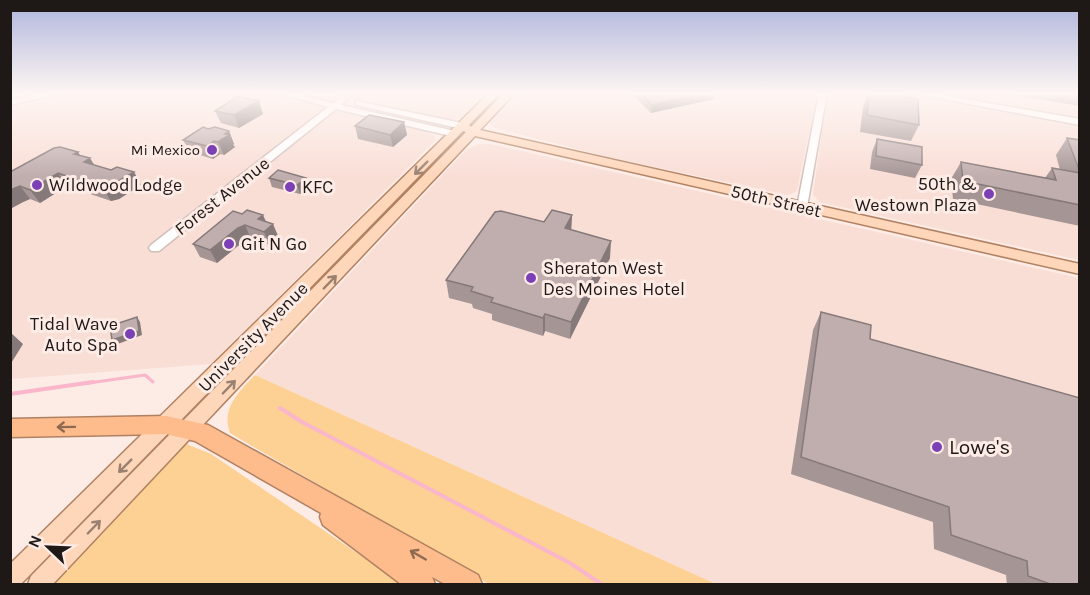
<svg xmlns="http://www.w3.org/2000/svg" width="1090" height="595" font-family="Karla,sans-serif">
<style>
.built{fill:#f9ded6}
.green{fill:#fdd093}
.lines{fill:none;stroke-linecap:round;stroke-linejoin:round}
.stream-far1{stroke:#fab6ca;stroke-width:3}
.stream{stroke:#fab6ca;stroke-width:4}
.minor-casing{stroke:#d1bfba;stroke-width:3}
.major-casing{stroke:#b08263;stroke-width:3}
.highway-casing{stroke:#b08263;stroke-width:3}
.minor{fill:#fff;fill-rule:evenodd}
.major{fill:#fed6ba;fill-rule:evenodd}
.highway{fill:#febb8c;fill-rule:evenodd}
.wall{fill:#a59595}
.shaded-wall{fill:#867979}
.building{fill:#c0adad;stroke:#867979;stroke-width:1.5}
.oneway{stroke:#998070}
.oneway2{stroke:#8e6a51}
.poi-dot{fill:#7b40b5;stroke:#fdebe5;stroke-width:2}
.labels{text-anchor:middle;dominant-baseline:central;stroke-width:6;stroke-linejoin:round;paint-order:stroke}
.far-poi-label{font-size:15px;fill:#1e1816;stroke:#fdebe5;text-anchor:end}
.poi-label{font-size:18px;fill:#1e1816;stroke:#fdebe5;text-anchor:start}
.street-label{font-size:18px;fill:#1e1816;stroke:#fdebe5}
.near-poi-label{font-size:21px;fill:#1e1816;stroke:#fdebe5;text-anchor:start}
</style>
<rect width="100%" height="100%" fill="#fdebe5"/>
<path class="built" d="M72 93H271L427 132 434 135 436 140 211 364 11 379V105Z
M328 93H490L465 117 452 120Z
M514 93H817L797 190 794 193 787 195 608 157 495 128 490 124V119Z
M828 93H901L1079 124V260L819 202 813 194Z
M929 93H1079V119Z
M479 144H490L1079 278V584H716L255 375 466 150Z"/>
<path class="green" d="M255 375 716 584H489L230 433C221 408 239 392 255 375Z
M184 443 211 454 403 584H51Z"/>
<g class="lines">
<path class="stream-far1" d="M82 384 145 375 153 382"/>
<path class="stream" d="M10 394 93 382
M280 408 302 422 570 563 601 584"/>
<defs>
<path id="minor" d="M44 93H61L10 105V100Z
M277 93H293L333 103 343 97 347 99 341 105 455 131 459 134 455 137 336 109 159 251H151L149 248 151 245 328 107Z
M819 93H827L807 207 802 210 797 207Z
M911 93H931L1080 119V125Z
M356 101 462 123 466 126 462 129 356 105Z"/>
<path id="major" d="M489 93H500L469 125 471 127 504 93H515L480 130 1080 264V274L475 136 53 584H28L31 576 466 132 463 131 21 584H10V564Z"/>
<path id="highway" d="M166 416 208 425 478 575 482 584H445L432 577 435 584H401L323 525 320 517 321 513 195 441 166 434 10 437V419Z"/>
</defs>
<use href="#minor" class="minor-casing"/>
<use href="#major" class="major-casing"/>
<use href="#highway" class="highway-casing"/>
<use href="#minor" class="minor"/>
<use href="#major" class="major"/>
<use href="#highway" class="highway"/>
</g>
<path class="wall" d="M631 93H715L714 99 651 113Z
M868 93H883L919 125 911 141 860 132 863 107Z
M1013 93H1080V106L1013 95Z
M259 101 263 114 239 128 221 123 215 111Z
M404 122 407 135 393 147 358 139 355 126Z
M208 129 229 131 234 144 233 145 235 147 224 155 220 154 213 159 190 152 183 140Z
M1067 138 1080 140V226L953 199 951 179 961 162 1045 178 1052 168 1060 170 1056 155Z
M877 139 922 165 915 178 870 169 872 152Z
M78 152 80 156 94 165 111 170 134 172 141 185 119 199 111 201 67 186 40 203 30 199 23 202 10 209V172Z
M269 178 309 187 300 194 272 187Z
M233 211 266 222 279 238 270 245 251 239 244 241 217 263 200 257 193 244Z
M572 215 571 230 610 258 570 339 545 331 543 336 492 320V314L473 308 472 304 449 298 446 280 544 222Z
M821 312 870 339 1080 585H1007L1006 575 934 549 933 522 791 474 813 330Z"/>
<path class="shaded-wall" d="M704 93H715L714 99 651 113 652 105Z
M259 101 263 114 239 128 234 115Z
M404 122 407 135 393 147 390 135Z
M229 131 234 144 233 145 235 147 224 155 218 142 225 134Z
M214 141 220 154 213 159 207 146Z
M78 152 84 162 90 158 98 171 92 175 74 154Z
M134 172 141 185 119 199 111 201 103 188Z
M58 173 67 186 40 203 30 190Z
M306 178 309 187 300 194 297 185Z
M20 186 30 199 23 202 10 209V190Z
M263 215 269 228 273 224 279 238 270 245 258 219Z
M572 215 571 233 565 228Z
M245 225 251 239 244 241 217 263 210 250 238 228Z
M611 241 610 258 570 339 571 322Z
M545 314V331L543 336V318Z
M137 317 140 322 142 335 115 345 112 340Z
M10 332 23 344 10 365Z"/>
<path class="building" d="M640 93H704L652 105Z
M869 93H883L918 99 919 125 867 115Z
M238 96 259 101 234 115 215 111Z
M369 115 404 122 390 135 355 126Z
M203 127 208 129 215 127 229 131 225 134 229 135 218 142 214 141 207 146 183 140Z
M1067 138 1080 140V172Z
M877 139 922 147V165L876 156Z
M60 147 78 152 74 154 90 158 84 162 111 170 117 167 134 172 110 186 103 188 58 173 30 190 20 186 10 190V172L54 148Z
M961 162 1056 180 1052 168 1080 173V205L963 181Z
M278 170 306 178 297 185 269 178Z
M247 210 263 215 258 219 273 224 264 232 245 225 238 228 210 250 193 244 233 211 242 214Z
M552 210 572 215 565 228 611 241 571 322 545 314 543 318 491 302 493 298 471 291 473 287 446 280 495 212 501 211 544 222Z
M821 312 871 325 870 339 1080 398V585H1053L1028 576 1027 561 951 535 949 507 801 457Z
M137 317 139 331 112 340 110 326Z"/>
<defs><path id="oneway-shaft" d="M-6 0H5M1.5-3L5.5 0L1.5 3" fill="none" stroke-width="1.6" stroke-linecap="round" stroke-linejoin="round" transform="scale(1.5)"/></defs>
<g class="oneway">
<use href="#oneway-shaft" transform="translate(421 168) rotate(135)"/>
<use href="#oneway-shaft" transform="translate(330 282) rotate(-46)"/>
<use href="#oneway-shaft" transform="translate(229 387) rotate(-46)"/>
<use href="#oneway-shaft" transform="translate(125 466) rotate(135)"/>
<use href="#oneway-shaft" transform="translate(94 527) rotate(-46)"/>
</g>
<g class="oneway2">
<use href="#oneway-shaft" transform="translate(66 427) rotate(179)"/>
<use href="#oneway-shaft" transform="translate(418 555) rotate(-150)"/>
</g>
<linearGradient id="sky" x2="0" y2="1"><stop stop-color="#afb5dc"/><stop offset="0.53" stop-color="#fef6f3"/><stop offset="1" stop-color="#fef6f3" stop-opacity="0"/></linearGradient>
<rect width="1090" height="177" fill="url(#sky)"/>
<g class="poi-dot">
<circle cx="212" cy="150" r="6"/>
<circle cx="37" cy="185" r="6"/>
<circle cx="290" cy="187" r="6"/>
<circle cx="989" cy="194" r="6"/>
<circle cx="229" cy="244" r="6"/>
<circle cx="531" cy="278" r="6"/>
<circle cx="130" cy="334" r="6"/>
<circle cx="937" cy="447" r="6"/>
</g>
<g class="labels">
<g class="far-poi-label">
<text x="200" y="150">Mi Mexico</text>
</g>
<g class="poi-label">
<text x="977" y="184" text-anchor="end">50th &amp;<tspan x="977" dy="21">Westown Plaza</tspan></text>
<text x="49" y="185">Wildwood Lodge</text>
<text x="302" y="187">KFC</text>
<text x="241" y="244">Git N Go</text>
<text x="543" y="268">Sheraton West<tspan x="543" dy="21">Des Moines Hotel</tspan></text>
<text x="118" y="324" text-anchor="end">Tidal Wave<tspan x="118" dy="21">Auto Spa</tspan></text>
</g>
<g class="street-label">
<text transform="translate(222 196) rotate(-38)">Forest Avenue</text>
<text transform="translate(776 201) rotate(13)">50th Street</text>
<text transform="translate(253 337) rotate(-45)">University Avenue</text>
</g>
<g class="near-poi-label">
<text x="949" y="447">Lowe's</text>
</g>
</g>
<rect width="1090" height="595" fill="none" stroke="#1e1816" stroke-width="24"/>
<g transform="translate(48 547) rotate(293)" stroke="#fdebe5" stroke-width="4.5" paint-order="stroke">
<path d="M0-4.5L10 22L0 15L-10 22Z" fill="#1e1816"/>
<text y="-9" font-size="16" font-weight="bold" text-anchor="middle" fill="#1e1816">N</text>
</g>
</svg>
